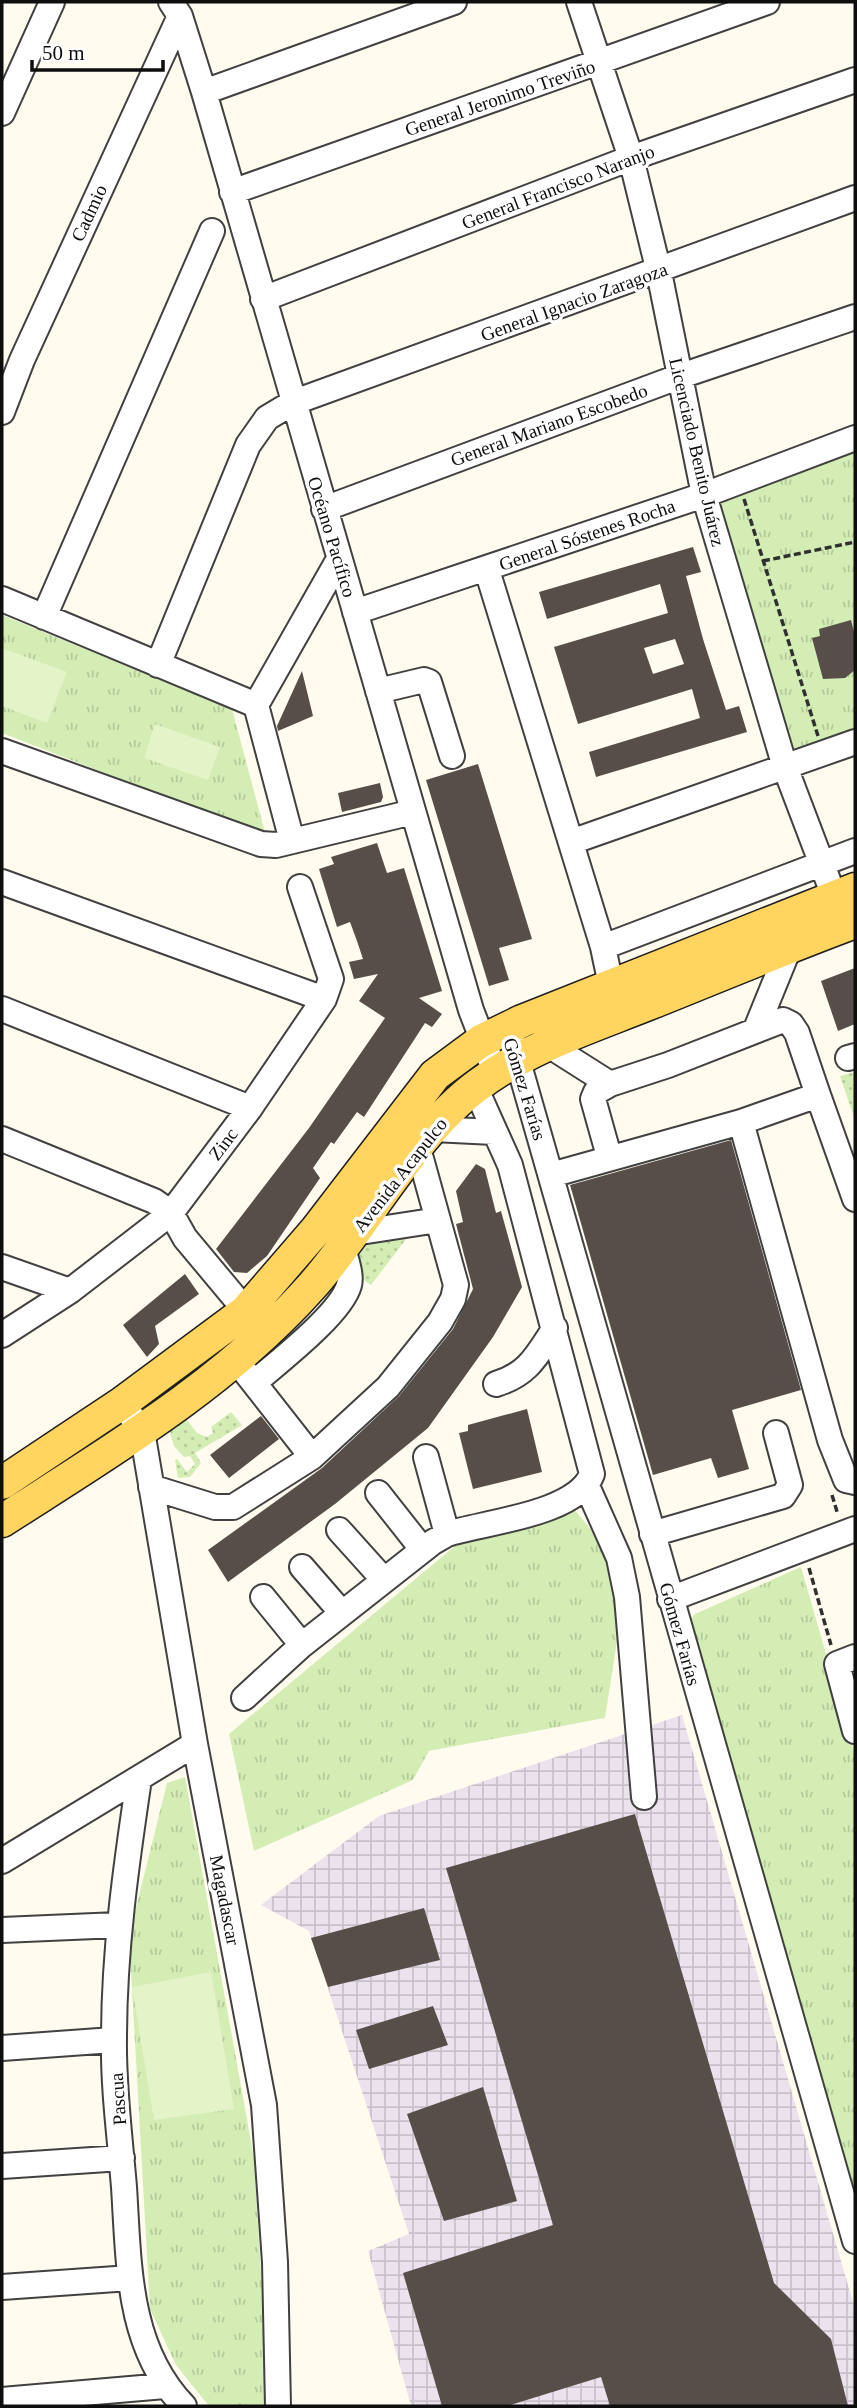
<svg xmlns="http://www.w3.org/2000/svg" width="857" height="2408" font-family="'Times New Roman',serif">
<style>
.industrial{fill:url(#industrial-grid)}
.grass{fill:url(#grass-dots)}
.park{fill:url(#park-tufts)}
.pitch{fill:#e5f3c8}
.building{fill:#574e49;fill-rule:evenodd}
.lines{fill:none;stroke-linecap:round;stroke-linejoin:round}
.minor-casing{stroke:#414141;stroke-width:28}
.major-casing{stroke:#1f1f1f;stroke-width:35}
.path{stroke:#303030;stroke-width:3.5;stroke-dasharray:7 3.5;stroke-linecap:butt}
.minor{stroke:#fff;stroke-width:24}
.major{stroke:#ffd45f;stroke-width:32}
.labels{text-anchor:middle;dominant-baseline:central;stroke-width:7;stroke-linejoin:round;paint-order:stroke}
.street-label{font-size:19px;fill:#0e0e0e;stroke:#fff}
</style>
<defs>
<pattern id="industrial-grid" width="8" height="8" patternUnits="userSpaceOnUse" patternTransform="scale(1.75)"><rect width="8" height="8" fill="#ece2ed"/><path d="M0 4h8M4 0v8" fill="none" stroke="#c9c1ca"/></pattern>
<pattern id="grass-dots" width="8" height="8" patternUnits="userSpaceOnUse" patternTransform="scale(1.75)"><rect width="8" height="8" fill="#d3edb5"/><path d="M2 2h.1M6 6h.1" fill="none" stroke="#b4ca9a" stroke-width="1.8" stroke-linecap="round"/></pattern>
<pattern id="park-tufts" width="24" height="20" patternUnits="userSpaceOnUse" patternTransform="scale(1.75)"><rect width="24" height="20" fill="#d3edb5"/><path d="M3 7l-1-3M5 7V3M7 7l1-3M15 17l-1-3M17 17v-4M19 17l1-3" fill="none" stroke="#b4ca9a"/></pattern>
</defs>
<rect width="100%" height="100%" fill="#fffbef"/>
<path class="industrial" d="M682 1715 855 2309V2406H411L368 2251 409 2234 309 1931 261 1905 379 1816Z"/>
<path class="grass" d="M855 1072V1120L840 1076Z
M410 1234 371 1285 359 1277 356 1243Z
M231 1412 242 1425 195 1453 201 1463 190 1477 178 1478 175 1460 177 1459 187 1472 195 1464 190 1456 184 1457 174 1446 168 1427 184 1416 197 1433 207 1437 213 1433 211 1427Z"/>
<path class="park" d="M855 449V729L789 752 715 500Z
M2 615 232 709 266 836 2 733Z
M574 1509 610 1553 620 1622 605 1718 429 1751 413 1780 254 1851 229 1734 455 1546Z
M801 1567 855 1755V2200L688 1622 695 1614Z
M185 1777 254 2158 269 2406H209L176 2365 150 2309 129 1936 167 1783Z"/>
<path class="pitch" d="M2 648 67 672 47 723 2 706Z
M155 724 220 747 208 780 144 758Z
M211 1972 234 2109 154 2120 132 1987Z"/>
<path class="building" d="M693 547 701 572 686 576 703 639 726 710 739 706 747 732 596 777 589 752 700 718 692 689 578 724 554 647 668 613 660 584 547 619 539 592ZM675 639 684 664 653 674 644 648Z
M851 620 855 636V670L845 678 823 679 812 638 820 636 819 629Z
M302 671 313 716 278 731 277 726Z
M478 764 532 939 499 948 509 980 489 986 426 780Z
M380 783 383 797 381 802 342 812 338 793Z
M377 843 387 873 404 868 442 991 419 998 442 1014 432 1027 425 1023 364 1117 357 1112 334 1144 331 1142 313 1168 320 1178 267 1256 247 1273 234 1272 216 1249 309 1128 385 1018 359 1001 378 974 354 979 349 962 363 959 357 941 350 922 337 927 319 869 334 864 331 857Z
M855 968V1024L838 1031 821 981Z
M731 1140 801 1390 732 1410 749 1469 718 1478 711 1458 653 1475 570 1185Z
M476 1164 485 1169 496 1213 501 1211 522 1287 493 1337 428 1428 335 1504 228 1582 208 1550 322 1468 399 1396 453 1329 473 1289 456 1224 463 1222 456 1191Z
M185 1274 199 1294 155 1326 159 1344 147 1357 123 1325Z
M527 1409 542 1472 473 1489 459 1433 468 1431V1425Z
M261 1416 279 1439 229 1478 210 1455Z
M635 1814 774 2283 831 2339 848 2406H610L601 2377 507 2406H442L403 2273 553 2225 446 1868Z
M424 1908 440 1960 328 1987 311 1938Z
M433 2006 448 2045 369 2069 356 2030Z
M483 2087 517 2201 444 2221 407 2114Z"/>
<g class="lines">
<defs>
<path id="minor" d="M171 2 180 16 204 92 471 1010 495 1072
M579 2 631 158 659 272 704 495 785 767 834 896
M204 92 454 2
M2 113 52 2
M232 192 767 2
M263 299 631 158 855 80
M2 412 22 360 180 16
M324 509 678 377 855 317
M487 570 603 947 611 985
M2 599 256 705 292 841
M355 612 704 495 855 438
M44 617 212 231
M158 665 248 445 267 418 292 403 855 198
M378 691 424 680 429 682 452 756
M256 705 339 559
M2 751 261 844 276 845 413 812
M571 842 855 742
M2 882 324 999
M603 947 855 851
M2 1009 250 1108
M756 1029 789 948
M513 1044 855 2241
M547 1044 610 1084
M848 1058 855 1056
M818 1095 797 1033 791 1024 783 1020 668 1065 610 1084 596 1092 593 1099 607 1149 611 1154 619 1156 741 1122 818 1095 855 1199
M741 1122 830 1440 846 1480 855 1482
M433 1129 494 1132
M2 1139 154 1201 171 1213 185 1238 246 1311
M551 1175 619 1156
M354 1233 438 1220
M2 1267 70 1291
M2 1335 70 1291 171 1213 250 1108 324 999 331 979 300 887
M243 1369 312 1457
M254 1383C278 1362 341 1314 349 1285 352 1274 345 1258 343 1247
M496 1384C529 1374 537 1355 555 1328
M122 1403 142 1431 195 1744 264 2105 275 2262 278 2406
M426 1457 447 1534
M587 1486 619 1558 627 1597 644 1797
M151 1487 215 1507H233L312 1457 388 1387 440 1322 453 1299 456 1285 418 1148
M378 1493 423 1550
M339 1530 384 1580
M652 1534 783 1496 790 1485 776 1433
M302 1567 342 1613
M263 1597 302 1645
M670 1599 855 1529
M855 1657 837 1664 855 1731
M244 1698 302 1645 433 1542 447 1534C486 1522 577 1514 592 1474L510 1165 475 1087
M139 1779C126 1866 114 1951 114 2038 113 2087 120 2138 124 2187 129 2264 127 2347 184 2406
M2 1861 195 1744
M2 1930 118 1925
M2 2048 113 2040
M2 2166 122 2158
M2 2287 130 2278
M2 2400 165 2386"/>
<path id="major" d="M2 1483 122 1403 246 1311 316 1230 435 1075 481 1041 522 1021 855 889
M2 1521C111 1451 225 1384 312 1286 365 1226 415 1131 478 1085 529 1047 588 1028 646 1005 716 977 785 948 855 922"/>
</defs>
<use href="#minor" class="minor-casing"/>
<use href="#major" class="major-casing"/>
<path class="path" d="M744 499 818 736
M763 561 855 542
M832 1495 838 1515
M809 1568 831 1645"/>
<use href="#minor" class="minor"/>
<use href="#major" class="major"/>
</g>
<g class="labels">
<g class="street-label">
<text transform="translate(500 98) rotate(-19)">General Jeronimo Treviño</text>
<text transform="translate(558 187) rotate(-21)">General Francisco Naranjo</text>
<text transform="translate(89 213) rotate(-65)">Cadmio</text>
<text transform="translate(574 302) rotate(-20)">General Ignacio Zaragoza</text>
<text transform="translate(549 425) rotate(-20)">General Mariano Escobedo</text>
<text transform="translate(697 452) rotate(77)">Licenciado Benito Juárez</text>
<text transform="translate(587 535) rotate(-19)">General Sóstenes Rocha</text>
<text transform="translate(332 537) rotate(73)">Océano Pacífico</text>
<text transform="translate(525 1089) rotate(73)">Gómez Farías</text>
<text transform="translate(223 1144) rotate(-53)">Zinc</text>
<text transform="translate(400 1175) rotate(-52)">Avenida Acapulco</text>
<text transform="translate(680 1634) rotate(74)">Gómez Farías</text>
<text transform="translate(225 1900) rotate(79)">Magadascar</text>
<text transform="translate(118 2099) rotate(-94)">Pascua</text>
</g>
</g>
<rect width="857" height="2408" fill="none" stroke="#0e0e0e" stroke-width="7"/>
<path d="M32 60v10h131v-10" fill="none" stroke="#0e0e0e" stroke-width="3.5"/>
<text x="42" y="60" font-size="21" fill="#0e0e0e" stroke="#ffffff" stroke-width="5" paint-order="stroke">50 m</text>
</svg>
